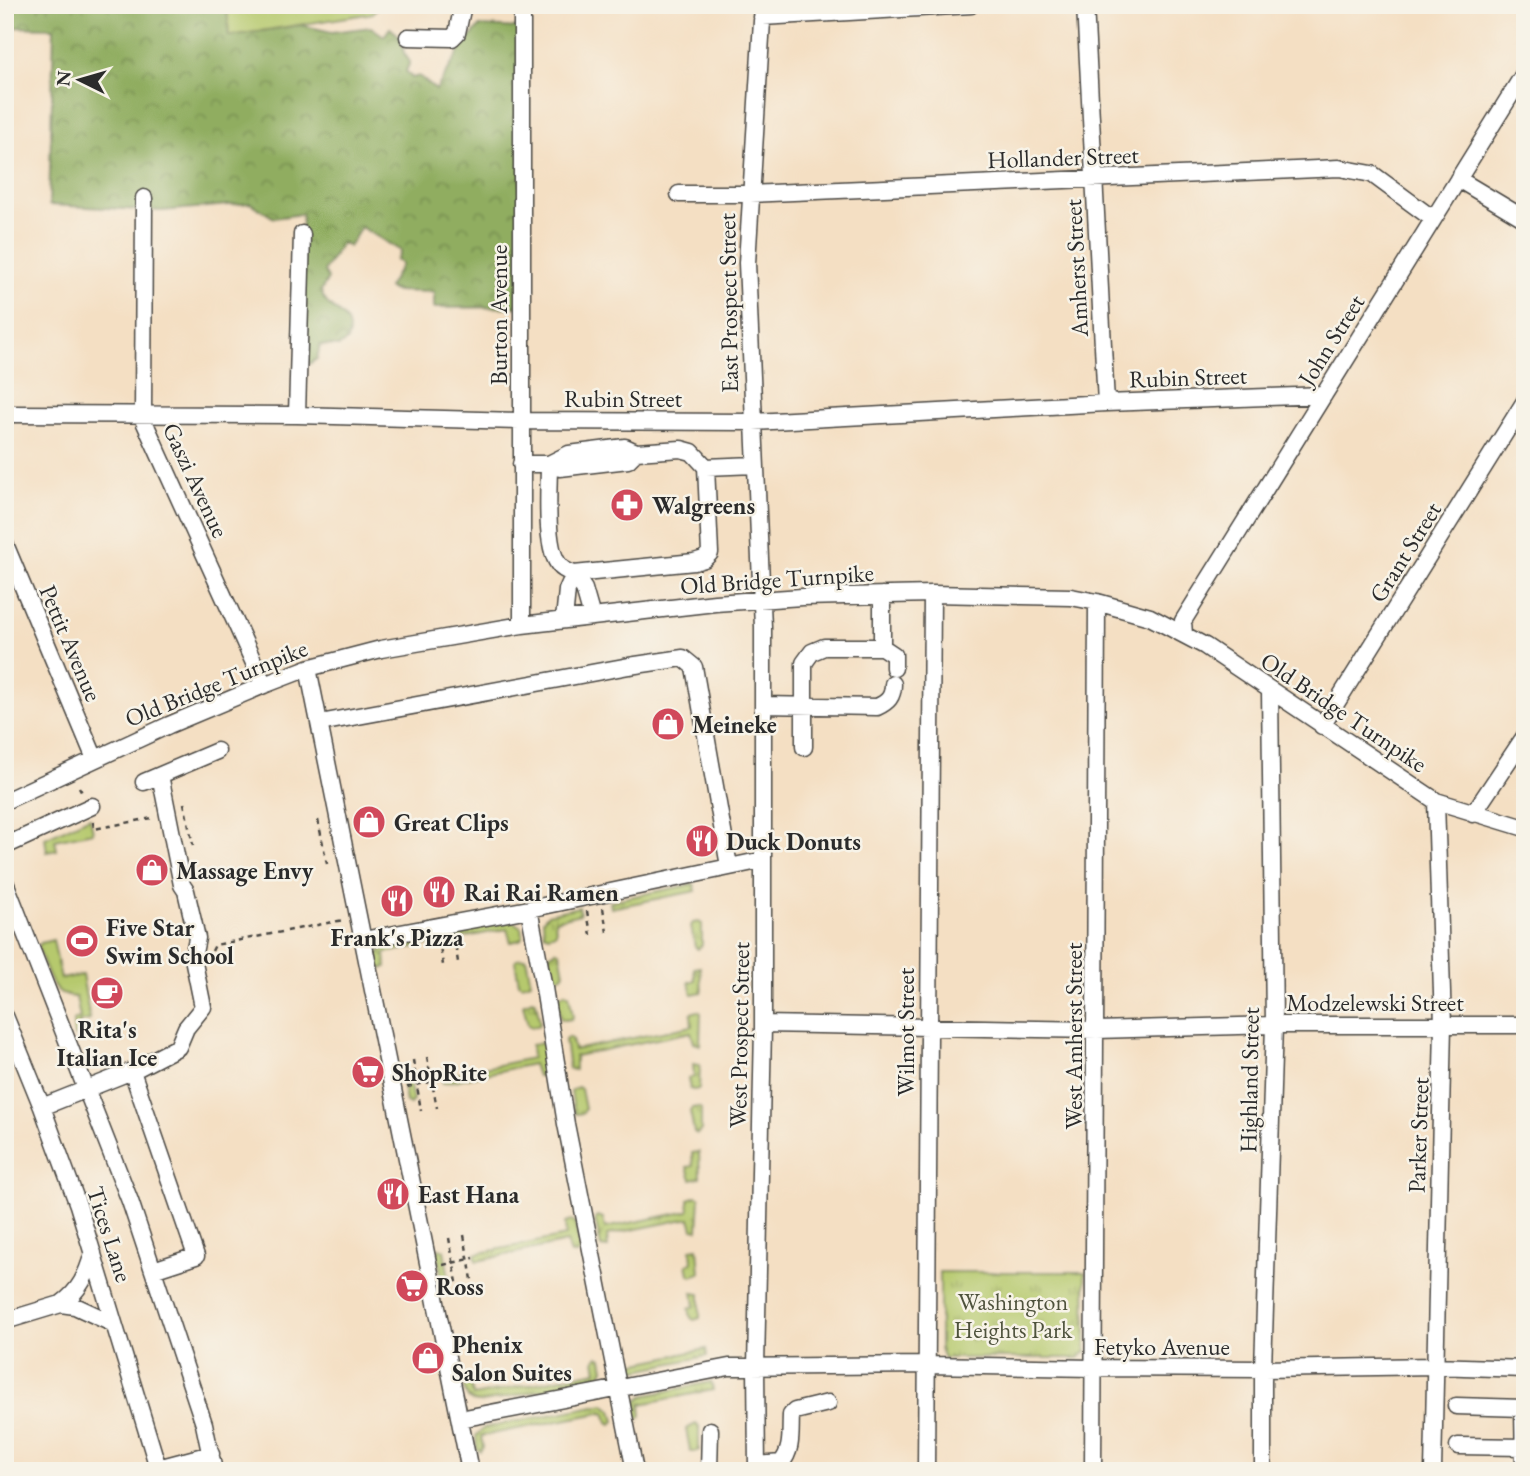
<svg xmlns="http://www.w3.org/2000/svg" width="1530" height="1476" font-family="'EB Garamond',serif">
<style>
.grass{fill:url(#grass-tufts);stroke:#707a4c;stroke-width:2}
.forest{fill:url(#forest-crowns);stroke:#5e6c46;stroke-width:2}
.garden{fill:#b6c96d;stroke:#707a4c;stroke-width:2}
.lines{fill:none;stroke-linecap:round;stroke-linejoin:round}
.minor-casing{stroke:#494642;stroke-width:19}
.path{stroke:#494642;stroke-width:2.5;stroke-dasharray:5 5;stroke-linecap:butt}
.minor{stroke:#fff;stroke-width:16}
.labels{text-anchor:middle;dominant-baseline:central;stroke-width:5;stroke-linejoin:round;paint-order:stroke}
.street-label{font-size:24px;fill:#2b2b2b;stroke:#f7f3e8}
.poi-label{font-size:24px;font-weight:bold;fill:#2b2b2b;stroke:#f7f3e8;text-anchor:start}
.park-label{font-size:24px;fill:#4e523c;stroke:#f7f3e8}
</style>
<defs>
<pattern id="grass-tufts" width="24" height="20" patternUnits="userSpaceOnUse" patternTransform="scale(1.75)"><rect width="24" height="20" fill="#b6c96d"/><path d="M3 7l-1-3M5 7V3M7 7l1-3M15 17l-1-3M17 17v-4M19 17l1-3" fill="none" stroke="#94a35a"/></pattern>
<pattern id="forest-crowns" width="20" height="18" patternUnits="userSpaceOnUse" patternTransform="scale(1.75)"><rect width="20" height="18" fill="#90ad60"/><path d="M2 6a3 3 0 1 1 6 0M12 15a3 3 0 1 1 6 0" fill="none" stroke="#768d4f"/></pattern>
</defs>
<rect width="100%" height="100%" fill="#f7f3e8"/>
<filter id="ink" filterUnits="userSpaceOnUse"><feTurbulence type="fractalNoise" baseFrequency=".0143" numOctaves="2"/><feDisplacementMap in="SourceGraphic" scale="14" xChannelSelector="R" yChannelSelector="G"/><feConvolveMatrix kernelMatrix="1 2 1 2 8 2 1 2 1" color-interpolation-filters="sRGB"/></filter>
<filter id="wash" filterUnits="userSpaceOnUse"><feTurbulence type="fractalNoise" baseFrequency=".00686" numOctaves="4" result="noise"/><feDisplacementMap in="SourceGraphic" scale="28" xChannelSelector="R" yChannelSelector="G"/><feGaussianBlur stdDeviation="1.57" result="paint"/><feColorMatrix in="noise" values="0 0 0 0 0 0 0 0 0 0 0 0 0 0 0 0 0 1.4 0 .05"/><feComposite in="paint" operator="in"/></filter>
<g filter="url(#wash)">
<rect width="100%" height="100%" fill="#f4dfc3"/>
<path class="grass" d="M694 884 696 891 611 908 610 901Z
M579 907 580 914 555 920 556 933 548 935 544 933 543 920 548 914Z
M512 921 521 927 523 937 520 940 511 942 507 929 385 953 386 967 382 969 379 966 378 954 386 946Z
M699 922 702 924V945L698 949 695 947 691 926 693 923Z
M557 950 560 952 564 973 562 976 556 978 553 976 549 955Z
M526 958 531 982 522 985 519 983 515 961 517 959Z
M700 967 702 992 692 994 689 982 695 980 694 968Z
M565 993 569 995 573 1016 571 1019 565 1020 561 1019 557 998Z
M532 1000 536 1002 540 1023 538 1026 531 1027 528 1025 523 1004Z
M698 1011 701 1013 700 1045 694 1043 691 1032 575 1056V1070L569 1069 565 1040 568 1037 572 1039 574 1050 692 1026 691 1013Z
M541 1043 544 1045 547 1073 545 1076H537L533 1064 443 1083 441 1077 532 1058 531 1045Z
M693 1064 700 1065 699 1089 693 1090 690 1089 688 1078 694 1077Z
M403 1070 407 1073 413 1100 410 1104 406 1102 401 1073Z
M578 1087 581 1089 585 1109 583 1113 577 1114 574 1112 571 1091Z
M698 1107 701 1109V1130L697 1134 694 1132 690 1111 692 1108Z
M699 1152 700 1177 691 1179 687 1167 693 1166 692 1153Z
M697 1196 700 1198 698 1230 693 1229 690 1218 607 1235 608 1248 601 1247 595 1219 598 1216 603 1218 605 1228 689 1211 688 1199Z
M572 1221 575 1223 580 1250 579 1254H571L567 1242 477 1261 475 1254 566 1236 565 1223Z
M439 1248 444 1250 449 1278 446 1281 442 1280 437 1251Z
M698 1248 700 1273 692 1276 689 1274 687 1264 692 1262 691 1249Z
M940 1272H1085L1086 1351 1079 1358H944L940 1349Z
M693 1293 700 1294V1318L694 1320 691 1318 689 1308 695 1306Z
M706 1349 707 1356 638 1370 627 1366 623 1354 626 1351 630 1353 632 1364Z
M598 1356 602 1358 604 1369 599 1378 479 1403C469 1402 466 1396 464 1387L467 1383 471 1385 473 1396 597 1371 595 1360Z
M711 1382 713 1390 641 1404 642 1415 639 1419 636 1417 635 1404 643 1396Z
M604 1404 612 1410 615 1421 611 1424 608 1422 605 1412 481 1436 483 1447 480 1451 477 1449 476 1436 484 1428Z
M696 1424 699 1426V1450L694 1452 690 1450 686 1429Z"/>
<path class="forest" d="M5 5H227L229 36 301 25 332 32 371 27 384 36 390 28 401 37 404 53 410 62 406 71 412 78 419 76 436 90 462 47 480 26 522 28 520 307 434 308V292L394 291 388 288 402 264 396 260 401 251 361 227 349 247 342 243 324 271 328 279 321 291C326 314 357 312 347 341L339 346 320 345 317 359 309 364 299 357 302 214 274 218 250 203 162 211 49 205 54 28 5 27Z"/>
<path class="garden" d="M227 5H379L373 13 229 36Z
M90 817 93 832 55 840 57 850 47 852 45 838Z
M53 940 61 979 82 975 90 1020 79 1022 81 1033 79 1037 74 1035 73 1020 80 1018 76 997C50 998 46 967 38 947L41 943Z"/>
</g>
<g filter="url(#ink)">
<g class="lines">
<defs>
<path id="minor" d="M1085 5 1106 403
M762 17 971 5
M408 37 452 38 457 33 463 5
M1458 179 1525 219
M679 194H750L1339 168 1372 174 1433 219
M144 198 143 419 264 685
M5 414 297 415 520 421 753 422 1106 403 1324 395
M297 415 302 234
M521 464H549L560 468 628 460 636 452 681 449 692 452 706 467 710 553 704 559 694 562 574 574C569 572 563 570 560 566 544 549 549 488 549 464
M549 464 569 454 625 447 636 452
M706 467 755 465
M5 544 95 759
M564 620 567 590 574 574 584 589 592 617
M522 625V5
M1184 634 1183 621 1525 72
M882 647 894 655V668
M308 668 470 1471
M763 705 877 707C888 702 893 697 893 684
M320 723 629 666 683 658 694 667 729 866
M1322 726 1525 401
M804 747V663L812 652 824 647H882V595
M144 782 217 751
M5 801 169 725 264 685 308 668 381 649 522 625 715 603 802 597 932 594 1071 597 1097 602 1150 617 1205 646 1436 801 1525 828
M1473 814 1525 736
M5 846 92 806
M5 882 130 1201 204 1424 214 1471
M529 909 544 988 566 1124 635 1471
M363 940 529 909 763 860
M5 1016 42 1107 78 1205 159 1471
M763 1024 1097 1030 1274 1025H1525
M132 1071 196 1256 153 1270
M42 1107 132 1071 178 1047 186 1028 203 1007 193 958 197 938 186 891 182 885 160 775
M61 1304C80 1291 87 1274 93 1253
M5 1321 61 1304 75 1306 114 1324
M1456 1406 1523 1408 1524 1471
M460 1419 729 1367 926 1365 1092 1368 1263 1369 1434 1366 1525 1369
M1458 1446 1524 1447
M757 1465 781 1463C793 1450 790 1432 791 1415L795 1411 828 1403
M158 1468 211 1454
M709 1471 710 1430
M757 1471 756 1367 763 1027V627L747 263 763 5
M926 1471 932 594
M1093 1471 1097 602
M1263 1471V1369L1274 1025 1270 690
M1433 1471 1443 1025 1436 801"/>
</defs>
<use href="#minor" class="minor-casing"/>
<path class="path" d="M79 787 83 794
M184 803 193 845
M318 820 327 864
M93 822 94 829 152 818
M603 908 607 932
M587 911 591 935
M454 937 458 962
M439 940 443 965
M212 951 215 945 343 920
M427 1057 437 1108
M413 1060 421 1111
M407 1087 439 1080
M464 1235 473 1285
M449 1238 458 1288
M443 1265 474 1258"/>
<use href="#minor" class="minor"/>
</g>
</g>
<defs>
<symbol id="pharmacy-disc" viewBox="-11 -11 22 22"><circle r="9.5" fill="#d1495b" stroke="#f7f3e8"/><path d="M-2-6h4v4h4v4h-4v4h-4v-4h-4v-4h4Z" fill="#fff"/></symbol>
<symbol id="shop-disc" viewBox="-11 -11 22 22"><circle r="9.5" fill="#d1495b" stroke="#f7f3e8"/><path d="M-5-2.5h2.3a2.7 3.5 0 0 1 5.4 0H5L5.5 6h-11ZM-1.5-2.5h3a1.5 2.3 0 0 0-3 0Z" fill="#fff"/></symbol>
<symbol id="restaurant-disc" viewBox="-11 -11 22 22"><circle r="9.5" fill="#d1495b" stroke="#f7f3e8"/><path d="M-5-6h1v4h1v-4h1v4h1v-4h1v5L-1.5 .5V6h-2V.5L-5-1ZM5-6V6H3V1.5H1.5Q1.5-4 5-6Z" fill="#fff"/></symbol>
<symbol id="stadium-disc" viewBox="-11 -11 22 22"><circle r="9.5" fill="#d1495b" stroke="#f7f3e8"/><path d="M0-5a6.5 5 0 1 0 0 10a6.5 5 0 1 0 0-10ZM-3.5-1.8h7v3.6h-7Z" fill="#fff"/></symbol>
<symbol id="cafe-disc" viewBox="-11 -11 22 22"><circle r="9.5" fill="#d1495b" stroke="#f7f3e8"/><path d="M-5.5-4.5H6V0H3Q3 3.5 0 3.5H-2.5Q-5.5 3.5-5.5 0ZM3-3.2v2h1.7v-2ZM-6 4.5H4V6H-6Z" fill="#fff"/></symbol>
<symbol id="supermarket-disc" viewBox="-11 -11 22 22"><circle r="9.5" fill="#d1495b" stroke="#f7f3e8"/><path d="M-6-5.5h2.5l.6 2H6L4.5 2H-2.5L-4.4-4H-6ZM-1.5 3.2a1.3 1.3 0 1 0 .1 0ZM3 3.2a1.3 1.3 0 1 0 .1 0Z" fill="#fff"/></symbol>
</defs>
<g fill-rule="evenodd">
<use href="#pharmacy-disc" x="608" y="486" width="38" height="38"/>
<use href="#shop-disc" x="649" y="705" width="38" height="38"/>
<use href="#shop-disc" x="350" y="803" width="38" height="38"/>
<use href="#restaurant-disc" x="683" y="822" width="38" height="38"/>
<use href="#shop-disc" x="133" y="851" width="38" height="38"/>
<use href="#restaurant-disc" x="420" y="873" width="38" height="38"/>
<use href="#restaurant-disc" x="378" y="882" width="38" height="38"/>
<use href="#stadium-disc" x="63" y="922" width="38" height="38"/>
<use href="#cafe-disc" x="88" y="974" width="38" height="38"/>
<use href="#supermarket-disc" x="349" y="1053" width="38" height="38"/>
<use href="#restaurant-disc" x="374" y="1175" width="38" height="38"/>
<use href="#supermarket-disc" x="393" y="1267" width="38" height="38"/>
<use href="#shop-disc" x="409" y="1339" width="38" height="38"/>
</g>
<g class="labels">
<g class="street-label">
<text transform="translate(1063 157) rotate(-2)">Hollander Street</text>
<text transform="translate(1076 268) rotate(-93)">Amherst Street</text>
<text transform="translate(728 303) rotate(-91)">East Prospect Street</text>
<text transform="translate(498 315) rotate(-90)">Burton Avenue</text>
<text transform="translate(1331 340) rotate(-58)">John Street</text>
<text transform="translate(1188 377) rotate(-2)">Rubin Street</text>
<text x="623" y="398">Rubin Street</text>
<text transform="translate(196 480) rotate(65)">Gaszi Avenue</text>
<text transform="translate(1405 552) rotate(-58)">Grant Street</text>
<text transform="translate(777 579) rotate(-4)">Old Bridge Turnpike</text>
<text transform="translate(71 643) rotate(67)">Pettit Avenue</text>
<text transform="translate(216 683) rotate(-22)">Old Bridge Turnpike</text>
<text transform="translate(1344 712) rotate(34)">Old Bridge Turnpike</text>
<text x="1375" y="1002">Modzelewski Street</text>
<text transform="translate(905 1032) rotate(-90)">Wilmot Street</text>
<text transform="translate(739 1035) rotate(-89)">West Prospect Street</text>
<text transform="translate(1073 1036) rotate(-90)">West Amherst Street</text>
<text transform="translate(1249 1080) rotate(-89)">Highland Street</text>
<text transform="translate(1418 1135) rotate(-88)">Parker Street</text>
<text transform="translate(110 1234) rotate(72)">Tices Lane</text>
<text x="1162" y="1346">Fetyko Avenue</text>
</g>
<g class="poi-label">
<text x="652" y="505">Walgreens</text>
<text x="692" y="724">Meineke</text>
<text x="394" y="822">Great Clips</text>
<text x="726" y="841">Duck Donuts</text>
<text x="176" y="870">Massage Envy</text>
<text x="464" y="892">Rai Rai Ramen</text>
<text x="106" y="927">Five Star<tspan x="106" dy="28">Swim School</tspan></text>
<text x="397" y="937" text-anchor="middle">Frank's Pizza</text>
<text x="107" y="1029" text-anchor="middle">Rita's<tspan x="107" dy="28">Italian Ice</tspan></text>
<text x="392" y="1072">ShopRite</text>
<text x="418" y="1194">East Hana</text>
<text x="436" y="1286">Ross</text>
<text x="452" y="1344">Phenix<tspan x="452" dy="28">Salon Suites</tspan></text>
</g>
<g class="park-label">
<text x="1013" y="1301">Washington<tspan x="1013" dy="28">Heights Park</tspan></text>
</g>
</g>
<rect width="1530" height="1476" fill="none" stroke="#f7f3e8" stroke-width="28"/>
<g transform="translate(80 80) rotate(275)" stroke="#f7f3e8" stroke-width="5" paint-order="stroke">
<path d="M0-5L12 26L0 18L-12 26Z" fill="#2b2b2b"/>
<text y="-10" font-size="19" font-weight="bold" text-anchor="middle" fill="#2b2b2b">N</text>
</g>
</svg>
